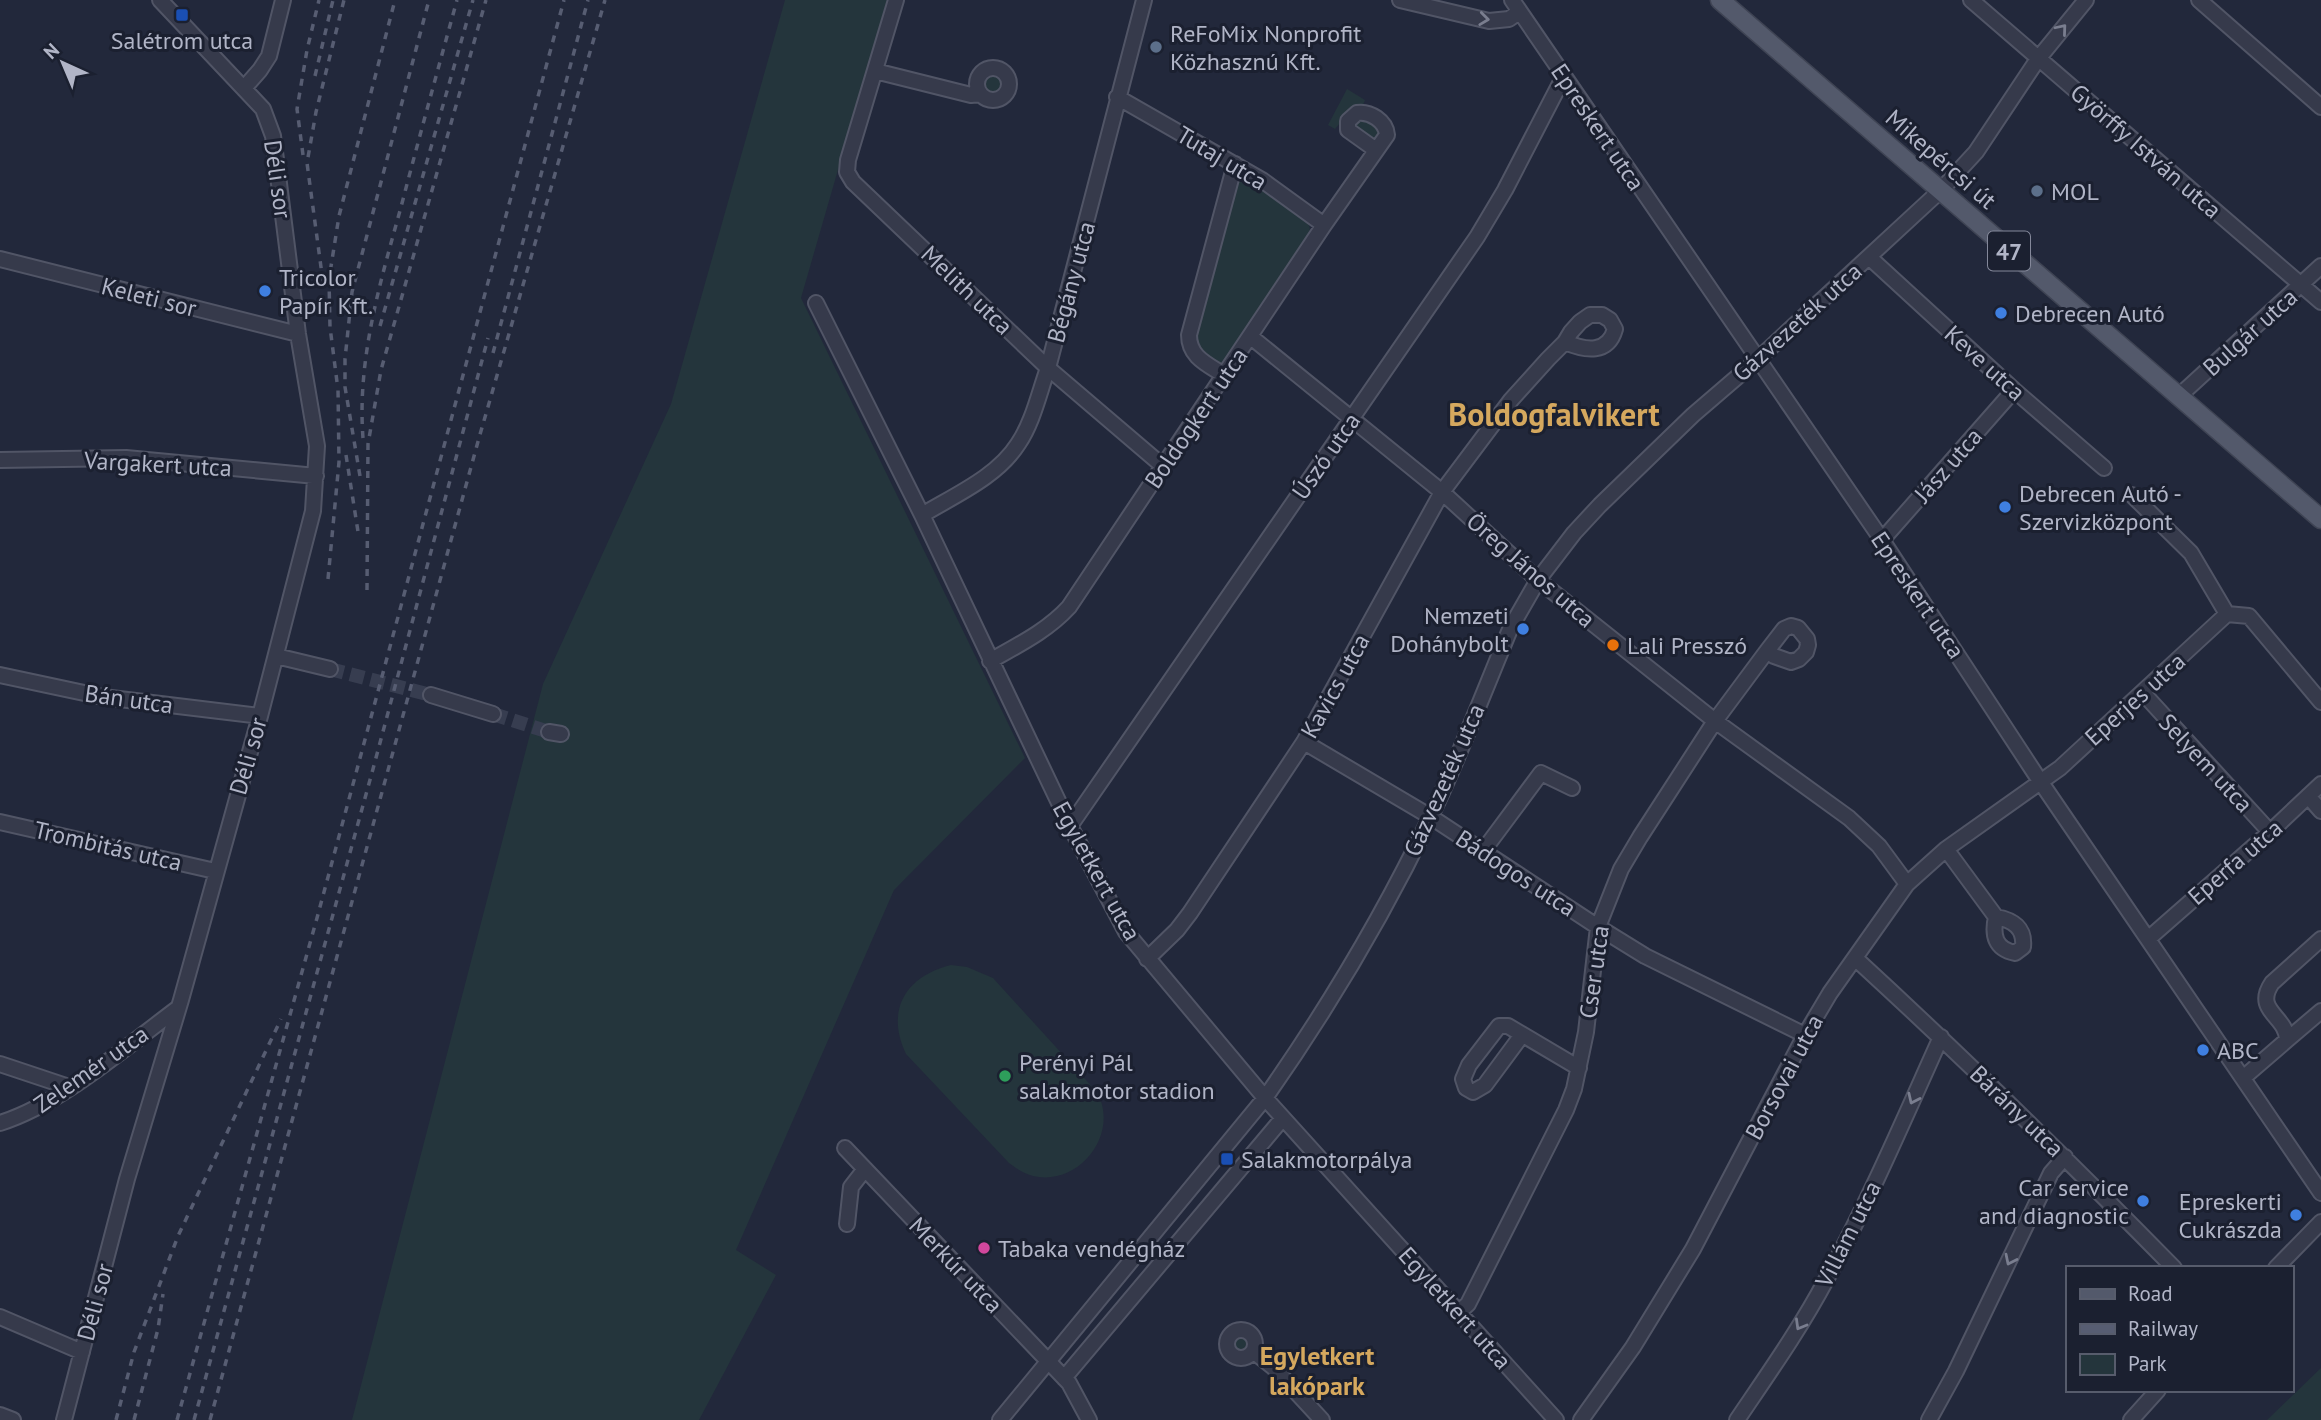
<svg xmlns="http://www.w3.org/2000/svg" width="2321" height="1420" font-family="'PT Sans',sans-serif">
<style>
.green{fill:#24353c}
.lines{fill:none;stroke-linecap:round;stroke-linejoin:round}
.minor-tunnel{stroke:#373d50;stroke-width:14;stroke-dasharray:14 7;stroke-linecap:butt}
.minor-casing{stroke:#515566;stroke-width:18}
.major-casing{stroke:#3f4454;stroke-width:21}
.minor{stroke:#363a4b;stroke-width:14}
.major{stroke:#53596b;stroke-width:18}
.rail{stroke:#575d72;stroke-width:3.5;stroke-dasharray:7 7;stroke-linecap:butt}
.oneway{stroke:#7a7e8f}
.transit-dot{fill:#1a4fb4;stroke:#1b2030;stroke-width:2.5}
.service-dot{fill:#5c6f8a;stroke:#1b2030;stroke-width:2.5}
.shop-dot{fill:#3f7fe0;stroke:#1b2030;stroke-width:2.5}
.food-dot{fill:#e8710a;stroke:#1b2030;stroke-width:2.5}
.leisure-dot{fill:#2e9e5b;stroke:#1b2030;stroke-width:2.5}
.hotel-dot{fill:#d1479c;stroke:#1b2030;stroke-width:2.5}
.labels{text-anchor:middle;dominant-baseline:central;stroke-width:6;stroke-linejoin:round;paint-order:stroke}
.shield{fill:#1b2030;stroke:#84889a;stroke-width:2}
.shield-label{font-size:23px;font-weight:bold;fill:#b1b5c7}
.poi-label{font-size:24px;fill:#b1b5c7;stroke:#1b2030;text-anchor:start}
.street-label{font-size:24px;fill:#b1b5c7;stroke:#1b2030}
.neighbourhood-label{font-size:26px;font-weight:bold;fill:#d5a85e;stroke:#1b2030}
.district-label{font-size:32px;font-weight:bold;fill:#d5a85e;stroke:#1b2030}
</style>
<rect width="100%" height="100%" fill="#22283b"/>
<path class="green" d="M785 0H887L801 298 1025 758 894 890 736 1250 776 1275 699 1420H352L543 684 671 404Z
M983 84a10 10 0 1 1 20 0a10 10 0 1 1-20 0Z
M1347 89 1365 100 1362 108 1350 111 1335 129 1328 125Z
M1366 117 1381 131 1375 142 1354 127V122Z
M1235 175 1244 176 1305 219C1312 226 1310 232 1307 241L1223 366 1218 367 1194 344Z
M951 965 967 967 993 978 1096 1091C1121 1131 1081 1187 1033 1176 1024 1174 1017 1169 1009 1163L906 1054C885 1010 906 976 951 965Z
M1232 1344a9 9 0 1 1 18 0a9 9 0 1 1-18 0Z
M2321 1368V1420H2267Z"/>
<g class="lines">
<path class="minor-tunnel" d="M330 669 431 695
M493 714 549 732"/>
<defs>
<path id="minor" d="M896 0 848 160 847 172 853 182 1048 368 1164 467
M1400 0 1489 21 1509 19 1519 12
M1512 0 1882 540 2040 781 2321 1193
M1971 0 2321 302
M2199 0 2321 107
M977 84a16 16 0 1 1 32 0a16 16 0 1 1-32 0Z
M875 71 971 95 980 94
M245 87 260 70 269 56 283 0
M1117 97 1262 180 1324 225
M1869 257 2014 390 2104 468
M0 259 298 334
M816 303 922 515 1070 826 1126 932 1265 1098 1556 1420
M1251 337 1442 492 1538 580 1715 721 1849 818 1879 846 1907 884
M1224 375C1207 364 1189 357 1189 335L1235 164
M2178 397 2321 266
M0 460 126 458 316 476
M2132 495 2191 553 2227 614 2249 616 2321 702
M922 515C955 495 997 477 1018 444 1033 422 1039 393 1048 368L1144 0
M1882 540 2014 390
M276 656 330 669
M990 661C1018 645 1047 631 1069 607L1324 225 1387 135C1386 121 1370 111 1357 113L1348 121V130L1376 150
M0 675 103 697 260 716
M2143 693 2270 832
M431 695 493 714
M549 732 561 734
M1304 742 1431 817 1598 927 1645 956 1805 1035
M2308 796 2321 811
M0 822 215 871
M1070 826 1477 237 1505 190 1564 76
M1946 849 1996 917C2013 920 2025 928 2023 947L2015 953C1995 949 1992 935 1996 917
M1483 851 1541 773 1572 788
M2148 939 2270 832 2321 784
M1855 958C1964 1058 2070 1162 2174 1268
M1147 959 1177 930 1190 913 1304 742 1442 492 1511 400 1548 359 1565 342 1571 332 1580 322 1590 315H1602L1610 320 1615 329C1608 354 1586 351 1565 342
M1519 1039 1485 1085 1473 1092 1466 1088 1463 1079 1469 1065 1499 1026H1508L1579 1068
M2287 1040 2321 1011
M0 1064 69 1087
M2243 1078 2287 1040C2287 1016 2253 1011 2272 983L2321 939
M0 1123C61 1104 127 1046 178 1008
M845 1148 1069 1383 1089 1420
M847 1224 851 1187 865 1169
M2276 1268 2321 1222
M1459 1312 1468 1304 1566 1110 1574 1089 1586 1032 1598 927 1621 869 1640 837 1715 721 1767 651 1784 629 1791 626 1798 628 1807 639 1808 645 1806 652 1799 659 1791 662 1774 656 1767 651
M0 1317 82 1352
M1227 1344a14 14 0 1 1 28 0a14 14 0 1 1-28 0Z
M1253 1351 1273 1367 1322 1420
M1064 1378 1283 1118
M0 1415 13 1420
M64 1420 127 1179 181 1000 260 716 313 511 317 446 298 334 273 136 263 109 160 0
M1000 1420 1265 1098C1326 1011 1384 914 1430 818 1460 756 1484 691 1511 627L1538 580 1574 533 1600 505 1693 415 1757 360 1941 190 1976 152 2038 59 2086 0
M1581 1420 1633 1347 1693 1249 1805 1035 1830 993 1907 884 1946 849 2060 768 2227 614
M1737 1420C1768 1374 1800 1329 1826 1280 1869 1201 1904 1119 1941 1037
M1929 1420 1956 1371 2051 1173 2065 1157
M2131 1420 2158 1390"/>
<path id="major" d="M1720 0 2321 519"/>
</defs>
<use href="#minor" class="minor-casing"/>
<use href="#major" class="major-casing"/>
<use href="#minor" class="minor"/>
<use href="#major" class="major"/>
<path class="rail" d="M315 76 333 0
M303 155 297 109 307 50 319 0
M323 282 307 163 316 112 344 0
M380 326 473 0
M493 353 588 0
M337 382 330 327 329 279 339 216 395 0
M363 438C357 359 380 283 401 207 419 138 438 69 457 0
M346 455 359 538
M360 476 345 387V359L352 292 429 0
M328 579 339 462 338 389
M367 590 368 444 381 370 486 0
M116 1420 134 1352 178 1236 281 1019
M134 1420 158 1329 163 1294
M177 1420 317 918 564 0
M194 1420 373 769 488 338
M210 1420 479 438 605 0"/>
</g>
<defs><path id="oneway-chevron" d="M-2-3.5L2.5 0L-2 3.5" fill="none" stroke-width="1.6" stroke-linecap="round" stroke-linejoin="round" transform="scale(1.75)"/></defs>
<g class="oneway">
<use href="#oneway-chevron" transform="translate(1484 19) rotate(7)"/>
<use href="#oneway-chevron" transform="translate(2062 29) rotate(-50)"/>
<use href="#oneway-chevron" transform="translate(1913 1099) rotate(115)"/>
<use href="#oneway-chevron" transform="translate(2010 1260) rotate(116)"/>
<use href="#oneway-chevron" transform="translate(1800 1325) rotate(120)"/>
</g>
<g class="transit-dot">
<rect x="175" y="8" width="14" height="14" rx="3.5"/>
<rect x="1220" y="1152" width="14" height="14" rx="3.5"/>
</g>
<g class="service-dot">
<circle cx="1156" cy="47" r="7"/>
<circle cx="2037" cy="191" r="7"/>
</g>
<g class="shop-dot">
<circle cx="265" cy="291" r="7"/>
<circle cx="2001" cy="313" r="7"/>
<circle cx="2005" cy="507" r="7"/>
<circle cx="1523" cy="629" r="7"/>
<circle cx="2203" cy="1050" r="7"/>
<circle cx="2143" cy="1201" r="7"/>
<circle cx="2296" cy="1215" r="7"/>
</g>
<circle class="food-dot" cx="1613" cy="645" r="7"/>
<circle class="leisure-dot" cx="1005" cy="1076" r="7"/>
<circle class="hotel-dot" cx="984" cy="1248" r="7"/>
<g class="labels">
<rect class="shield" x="1988" y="231.5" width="42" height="39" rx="5"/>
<g class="shield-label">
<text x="2009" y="251">47</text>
</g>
<g class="poi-label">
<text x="1170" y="33">ReFoMix Nonprofit<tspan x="1170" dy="28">Közhasznú Kft.</tspan></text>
<text x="182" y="40" text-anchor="middle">Salétrom utca</text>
<text x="2051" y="191">MOL</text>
<text x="279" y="277">Tricolor<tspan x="279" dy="28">Papír Kft.</tspan></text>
<text x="2015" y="313">Debrecen Autó</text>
<text x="2019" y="493">Debrecen Autó -<tspan x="2019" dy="28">Szervizközpont</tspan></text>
<text x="1509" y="615" text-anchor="end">Nemzeti<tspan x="1509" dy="28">Dohánybolt</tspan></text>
<text x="1627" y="645">Lali Presszó</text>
<text x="2217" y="1050">ABC</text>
<text x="1019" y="1062">Perényi Pál<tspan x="1019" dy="28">salakmotor stadion</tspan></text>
<text x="1241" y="1159">Salakmotorpálya</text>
<text x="2129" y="1187" text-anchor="end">Car service<tspan x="2129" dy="28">and diagnostic</tspan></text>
<text x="2282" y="1201" text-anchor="end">Epreskerti<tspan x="2282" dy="28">Cukrászda</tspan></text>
<text x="998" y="1248">Tabaka vendégház</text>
</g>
<g class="street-label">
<text transform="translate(1598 127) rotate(56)">Epreskert utca</text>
<text transform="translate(2146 151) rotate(41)">Györffy István utca</text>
<text transform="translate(1222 158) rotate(31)">Tutaj utca</text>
<text transform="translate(1941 159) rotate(41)">Mikepércsi út</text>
<text transform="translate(278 179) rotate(82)">Déli sor</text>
<text transform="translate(1071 282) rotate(-75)">Bégány utca</text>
<text transform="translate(967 290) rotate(44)">Melith utca</text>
<text transform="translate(149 297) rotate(14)">Keleti sor</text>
<text transform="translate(1797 322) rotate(-42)">Gázvezeték utca</text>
<text transform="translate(2250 332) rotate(-42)">Bulgár utca</text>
<text transform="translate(1985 363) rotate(42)">Keve utca</text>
<text transform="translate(1196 418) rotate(-56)">Boldogkert utca</text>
<text transform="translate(1326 456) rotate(-55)">Úszó utca</text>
<text transform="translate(158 464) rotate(3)">Vargakert utca</text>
<text transform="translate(1948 465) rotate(-49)">Jász utca</text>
<text transform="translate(1531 570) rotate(41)">Öreg János utca</text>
<text transform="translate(1918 595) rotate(56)">Epreskert utca</text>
<text transform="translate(1335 686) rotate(-61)">Kavics utca</text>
<text transform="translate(129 699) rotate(8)">Bán utca</text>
<text transform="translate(2135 699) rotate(-42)">Eperjes utca</text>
<text transform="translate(248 756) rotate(-74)">Déli sor</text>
<text transform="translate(2206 763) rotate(47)">Selyem utca</text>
<text transform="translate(1444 780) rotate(-66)">Gázvezeték utca</text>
<text transform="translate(108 846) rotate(13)">Trombitás utca</text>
<text transform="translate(2235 862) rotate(-41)">Eperfa utca</text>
<text transform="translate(1097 871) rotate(61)">Egyletkert utca</text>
<text transform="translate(1516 873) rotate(33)">Bádogos utca</text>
<text transform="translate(1594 972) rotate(-82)">Cser utca</text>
<text transform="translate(91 1069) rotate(-35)">Zelemér utca</text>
<text transform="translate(1784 1077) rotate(-62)">Borsovai utca</text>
<text transform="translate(2017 1111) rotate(44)">Bárány utca</text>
<text transform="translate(1848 1234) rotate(-63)">Villám utca</text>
<text transform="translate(956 1265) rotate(46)">Merkúr utca</text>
<text transform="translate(95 1302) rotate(-75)">Déli sor</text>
<text transform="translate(1455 1308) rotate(48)">Egyletkert utca</text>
</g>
<g class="neighbourhood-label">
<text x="1317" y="1355">Egyletkert<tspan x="1317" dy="30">lakópark</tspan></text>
</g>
<g class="district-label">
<text x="1554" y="414">Boldogfalvikert</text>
</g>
</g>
<rect x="2066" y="1266" width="228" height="126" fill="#1b2030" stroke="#575c6c" stroke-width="2"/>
<rect x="2080" y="1289" width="35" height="10" fill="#53596b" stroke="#575c6c" stroke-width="2"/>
<text x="2128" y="1301" font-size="21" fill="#b1b5c7">Road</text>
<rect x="2080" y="1324" width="35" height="10" fill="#575d72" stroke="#575c6c" stroke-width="2"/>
<text x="2128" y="1336" font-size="21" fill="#b1b5c7">Railway</text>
<rect x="2080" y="1354" width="35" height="21" fill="#24353c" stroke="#575c6c" stroke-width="2"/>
<text x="2128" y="1371" font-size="21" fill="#b1b5c7">Park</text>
<g transform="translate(63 63) rotate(316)" stroke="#1b2030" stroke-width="5" paint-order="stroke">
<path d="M0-5L12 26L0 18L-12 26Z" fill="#b1b5c7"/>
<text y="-10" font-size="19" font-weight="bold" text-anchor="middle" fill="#b1b5c7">N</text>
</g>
</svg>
